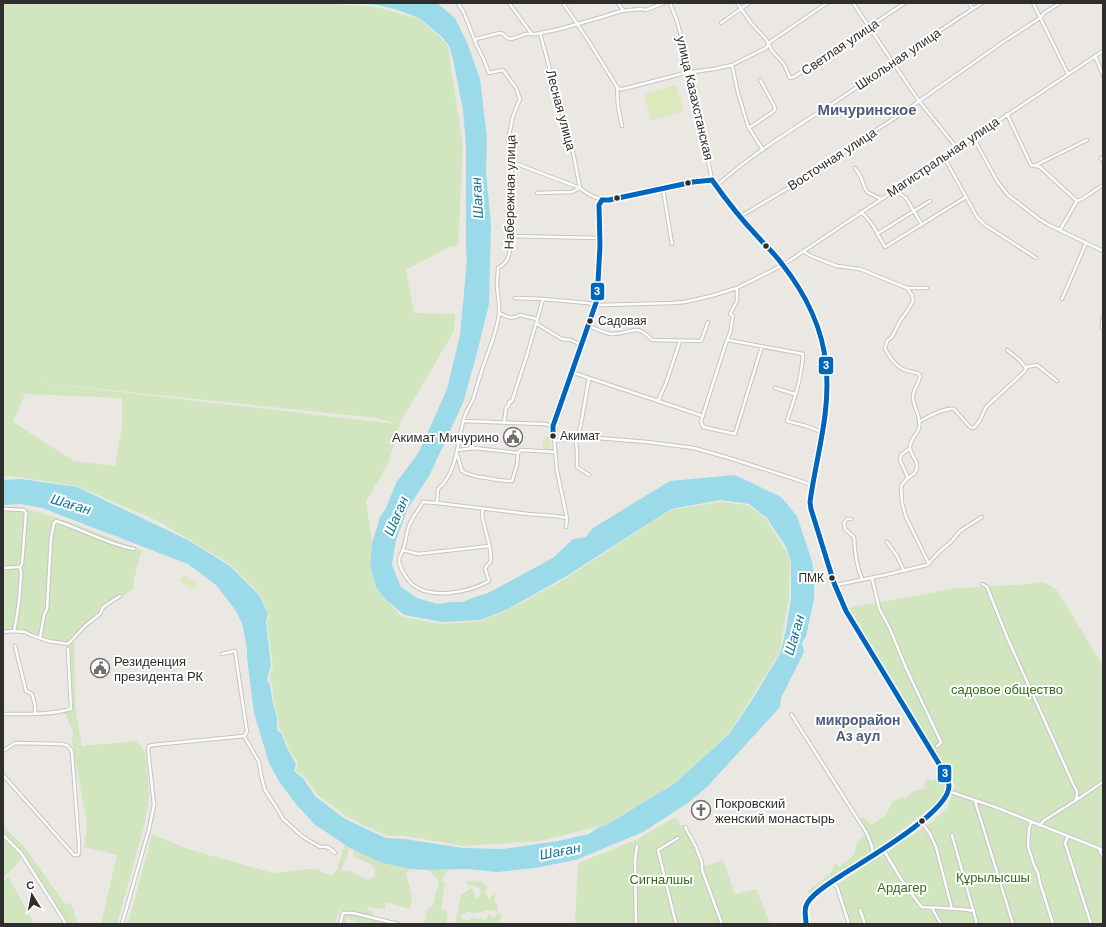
<svg xmlns="http://www.w3.org/2000/svg" width="1106" height="927" font-family="'DM Sans',sans-serif">
<style>
.green{fill:#d1e5bf;fill-rule:evenodd}
.pitch{fill:#dbe9bc}
.water{fill:#9bdbe9}
.lines{fill:none;stroke-linecap:round;stroke-linejoin:round}
.minor-casing{stroke:#c5c4c4;stroke-width:4.5}
.minor{stroke:#fcfcfb;stroke-width:2.5}
.bus-1-casing{stroke:#fff;stroke-width:8}
.bus-1{stroke:#0065bd;stroke-width:5}
.bus-dot{fill:#2e2e2e;stroke:#fff;stroke-width:1.5}
.labels{text-anchor:middle;dominant-baseline:central;stroke-width:4;stroke-linejoin:round;paint-order:stroke}
.bus-label{font-size:12px;fill:#2e2e2e;stroke:#fff;text-anchor:start}
.street-label{font-size:13px;fill:#2e2e2e;stroke:#fff}
.poi-label{font-size:13px;fill:#2e2e2e;stroke:#fff;text-anchor:start}
.park-label{font-size:13px;fill:#336a1e;stroke:#fff}
.water-label{font-size:14px;font-style:italic;fill:#12779d;stroke:#fff}
.neighbourhood-label{font-size:14px;font-weight:bold;fill:#4f5b7e;stroke:#fff}
.quarter-label{font-size:15px;font-weight:bold;fill:#4f5b7e;stroke:#fff}
.line-badge{stroke:#fff;stroke-width:1.5}
.badge-label{font-size:11px;text-anchor:middle;font-weight:bold;fill:#fff}
</style>
<rect width="100%" height="100%" fill="#ebe8e4"/>
<path class="green" d="M3 3H318L376 7 419 19 441 38 448 47 463 146 458 246 449 247 406 270 414 313 455 314 454 331 399 425 388 464 366 501 372 541 370 565 375 587 384 598 402 617 442 624 482 621 508 610 565 579 670 510 721 502 748 505 765 518 785 549 790 562 789 597 779 654 729 733 674 784 605 825 540 841 464 846 405 836H388L369 828 346 816 318 795 305 777 296 771 298 763 288 747 283 733 279 729 278 717 274 703 272 685 269 677 273 666 267 623 269 614 260 594 230 564 158 521 77 486 11 476 3 477V460L5 458 3 452ZM32 382 377 418 397 424ZM25 394 122 398V427L115 466 74 461 13 422Z
M3 507H18L31 510 66 521 142 550 134 579V588L106 607 101 615 84 629 74 639 76 713 82 746 136 741C140 745 143 748 145 754 147 762 149 792 149 801 148 809 145 815 145 823L117 924H101L117 855 84 847 87 824 72 743 73 732 64 712 73 707 70 644 28 633 3 630Z
M1044 582 1057 590 1103 666V924H850L838 884 932 822 948 807 955 785 885 670 848 608 958 588 1015 585Z
M945 777 946 786 942 799 876 850 870 847V854L809 895 808 891 831 873 835 862 839 867 854 855 857 843 867 832 859 820 863 817 871 825 886 815 892 802 902 797 905 799 914 791 925 788 924 782 928 779 931 781Z
M676 817 681 826 687 827 697 846 705 866 723 860 735 894 756 889 770 924H575L578 863 636 840Z
M3 826 24 846 64 903 71 904 78 924H67L52 897 22 852 3 833Z
M152 834 188 849 273 873 307 869H317L323 873 332 876 337 869 345 844 350 848 341 871C344 871 348 870 351 871 360 875 365 883 375 876V870L372 865 353 856 354 849 382 863 411 869 406 873 412 896 410 909 385 902V909L366 907 381 922V924C370 924 354 925 347 917L346 924H343L344 916 340 908 335 924H128Z
M3 838 19 854 21 859 3 879Z
M428 870H448L441 881 445 882 441 909 448 912 446 924H424L428 908 433 905 439 881Z
M8 876 31 918 34 924H3V882Z
M466 881 482 882 488 887 485 892 489 899 495 893V902L498 906 497 912C489 908 485 912 477 913 469 914 470 909 460 915L463 919 467 921 472 918 486 920 489 914 494 918 497 913 502 915 498 924H455L461 895 472 888 476 899 479 897 481 891 477 886 468 885Z"/>
<path class="pitch" d="M676 85 684 111 651 121 644 95Z
M543 436H551V449H543Z
M184 575 197 584 193 590 179 581Z"/>
<path class="water" d="M357 3H437L455 18 468 45 480 79 487 138 486 173 491 224 489 304 478 349 463 403 429 476 408 508 396 540 392 565 401 587 417 598 437 604 450 602H463L472 598 488 593 553 558 573 539 586 537 593 528 670 481 735 475 781 497 797 516 812 561 814 574V599L806 636 802 643 804 652 781 698 780 707 707 787 688 803 643 832 576 860 535 868 497 872 467 869 428 870 411 869 382 863 350 848 314 824 296 804 280 783 269 763 254 713 247 658V648L242 623 236 611 216 585 188 564 42 508 21 504 3 505V480L21 479 77 487 188 540 230 566 259 595 268 613 266 622 271 666 268 675 267 680 270 685 273 704 277 717V730L282 734 286 746 296 764 294 771 303 778 315 796 345 819 386 838 405 839 463 848 503 849 558 841 589 834 599 827 606 825 674 784 729 734 750 703 780 654 786 630 791 598V562L786 547 767 518 749 504 721 500 671 509 565 577 508 609 481 620 443 622 404 615 384 598 376 587 370 566 372 543 380 517 386 508 396 483 419 452 447 389 460 335 467 260 466 249V146L463 110 453 59 449 46 442 37 419 18 398 10 377 5Z"/>
<g class="lines">
<defs>
<path id="minor" d="M458 3 464 13 475 41
M509 3 531 33
M563 3 590 43 617 87 618 106 622 126
M618 3 623 10
M670 3 677 21 691 72 712 180 741 216 783 265 792 277 805 298 810 310 824 348 827 366V392L821 434 810 502 811 509 834 583 846 611 944 772 947 778 949 787 945 799 938 807 920 823 883 849 831 882 814 895 806 905 805 911 806 924
M737 3 751 23 766 39 772 51 784 64 790 78 794 77C832 53 868 27 905 3
M853 3 919 101 957 148
M969 3 973 9
M1033 3 1068 74
M721 23 749 3
M1095 56 1103 75
M732 65 738 93 748 126 763 150
M617 87 620 89H623L685 73 714 69 732 65 766 48 770 42 827 3
M1007 114 1031 165 1040 167 1077 201 1082 199 1103 185
M749 128 774 111 775 109 774 105 760 80
M973 137 997 181 1008 195 1039 219 1049 225 1103 251
M944 157 977 217 985 225 1036 258
M1101 158 1103 161
M512 162 580 188C588 195 599 200 609 200L693 182 712 180
M1036 165 1087 140
M855 168 861 177 864 186 867 192 881 199
M716 186C753 153 796 127 838 100 886 68 933 34 982 3
M663 189 672 244
M894 190 906 198 922 225
M537 193 572 192 580 188 571 142 559 103 540 33
M861 212C873 222 877 234 885 247L966 197
M741 216 817 171 873 132 898 116 1003 42 1040 18 1044 13 1060 3
M1060 230 1077 201
M877 234 930 201
M511 236 600 238
M803 251 811 256 837 266 860 269 907 288H927
M737 288V301L730 314 733 316 730 333 726 343 701 421 703 427 735 434 762 346
M907 288 912 295 913 301 908 310 900 321 892 337 887 341 885 349C890 357 896 367 905 370 910 372 915 371 920 375 920 383 914 387 913 395 912 407 922 416 919 428 917 435 909 440 910 448 911 456 920 462 916 471 914 475 910 476 907 479 905 481 903 483 901 486L902 503 906 517 929 564
M515 298 543 299 587 303 601 305 673 303 685 302 711 296 737 288 783 265 1103 51
M1062 299 1086 243
M499 313C507 317 512 320 520 315L537 319V324L562 339 571 340 581 345
M588 326C595 328 604 333 611 334 631 335 635 321 652 340L701 341 708 322
M1102 328 1103 317
M728 340 803 354C802 377 794 400 787 421L806 426 822 432
M1026 367 1037 365 1057 381
M571 372 703 416
M589 378 581 424 576 443 577 452V467L589 475
M775 388 795 394
M658 401 666 383 680 341
M464 421 545 424 553 426
M920 421C928 417 945 407 954 409L970 427 972 428 975 427 980 420 986 407 1025 371 1026 369C1023 361 1014 356 1007 350
M504 423 506 408 509 405V402L512 401 527 355 543 299
M554 441 585 437 647 442 694 448 729 458 795 479 809 484 812 486
M458 450 474 448 518 453 521 450 555 452
M457 454 462 471C472 477 476 476 487 478 495 480 503 481 512 481L517 465 518 453
M908 478 900 460 901 455 910 448
M437 503 528 514 556 516 567 518
M483 508 482 516 490 548 491 561 485 568 489 581C470 592 432 600 413 585 409 582 407 578 405 575 402 571 400 567 399 561 399 557 402 553 403 550 406 542 406 533 409 526 412 517 419 510 423 502L437 503 438 489C460 470 456 438 466 413 468 408 471 404 473 399 477 387 480 375 484 364 490 347 497 331 499 314 500 304 497 293 497 283 497 278 498 273 498 268 509 262 508 257 511 246L512 162 508 140 513 116 520 99 516 88 503 70 489 73 484 60 475 42 476 39 500 33 503 34 507 38 511 39 526 34H536L560 29 602 17 621 11 640 9 646 10 664 3
M3 509 24 510 26 513 22 564 20 567 3 568
M851 519H847L844 523 845 529 854 537C855 552 856 565 862 579
M566 527 567 518 557 471 553 426 597 300 600 246 599 205 602 200
M887 542 897 556 904 571
M403 550 418 554 489 546
M872 578 879 608 890 629 906 668 941 742V743L937 746
M982 584 987 587 1007 637 1074 786C1078 791 1078 796 1075 801
M835 586 841 584 885 575 927 565 939 552 951 542 960 531 974 522 982 517
M14 631C17 616 20 601 20 586 21 579 22 574 20 567
M3 632 14 631 25 632 31 635 48 641 68 644 86 625 100 614 103 607 120 596
M40 638 44 615 47 609 51 538 54 523 56 521C82 529 107 544 134 549
M15 646 26 691 32 694 35 705V714
M3 714C25 714 50 715 71 709L68 649
M791 714 866 832C870 840 873 847 873 855
M244 736 259 762 261 775 265 790 278 810 283 819 303 837 320 847C328 846 330 848 335 853
M3 751 15 743 62 744C68 745 70 747 72 752L79 845V853L78 855H74L3 775
M948 791 995 807 1103 850
M975 801 1013 924
M1031 822 1029 829 1028 846 1034 865 1038 873 1040 883 1053 924
M920 823 923 824 930 834 936 847 952 909
M1040 826 1043 821 1075 801 1103 782
M685 827 696 847 702 863V870L722 924
M3 835 21 853 66 924
M952 835 977 924
M1068 836 1065 843 1091 924
M883 849 901 879 919 904 922 907C940 908 957 908 974 911
M1099 849 1103 857
M831 882 837 887 849 924
M932 908 941 924
M860 910 865 924
M122 924 149 829 154 805 148 749 149 746 153 745 244 736 247 732 235 651 222 654
M340 924 343 913H353L398 924
M636 924 635 860 637 846
M676 924 658 850 678 838"/>
</defs>
<use href="#minor" class="minor-casing"/>
<use href="#minor" class="minor"/>
<defs>
<path id="bus-1" d="M712 180C726 200 741 219 758 237 766 246 775 254 782 264 805 293 823 329 826 366 831 412 816 457 810 502L811 509 834 583 846 611 944 772C946 776 949 781 949 786 949 812 867 859 845 873 835 880 810 894 806 906 804 911 806 918 806 924
M602 200H609L693 182 712 180
M553 436V426L597 300 600 246 599 205 602 200"/>
</defs>
<use href="#bus-1" class="bus-1-casing"/>
<use href="#bus-1" class="bus-1"/>
</g>
<defs>
<symbol id="civic-ring" viewBox="-11 -11 22 22"><circle r="9.5" fill="#fff" stroke="#706f6e" stroke-width="1.5"/><path d="M-.6-6.5H3V-4.5H.6V-3L4-1V1h2V6H-6V1h2V-1L-.6-3ZM-1.2 2.5V6h2.4V2.5Z" fill="#706f6e"/></symbol>
<symbol id="church-ring" viewBox="-11 -11 22 22"><circle r="9.5" fill="#fff" stroke="#706f6e" stroke-width="1.5"/><path d="M-1.2-6h2.4v3.5h3.3v2.4h-3.3V6h-2.4V-.1h-3.3v-2.4h3.3Z" fill="#706f6e"/></symbol>
</defs>
<g fill-rule="evenodd">
<use href="#civic-ring" x="502" y="426" width="22" height="22"/>
<use href="#civic-ring" x="89" y="657" width="22" height="22"/>
<use href="#church-ring" x="690" y="799" width="22" height="22"/>
</g>
<g class="bus-dot">
<circle cx="688" cy="183" r="3.5"/>
<circle cx="617" cy="198" r="3.5"/>
<circle cx="766" cy="246" r="3.5"/>
<circle cx="590" cy="321" r="3.5"/>
<circle cx="553" cy="436" r="3.5"/>
<circle cx="832" cy="578" r="3.5"/>
<circle cx="922" cy="821" r="3.5"/>
</g>
<g class="labels">
<g class="bus-label">
<text x="598" y="321">Садовая</text>
<text x="560" y="436">Акимат</text>
<text x="824" y="578" text-anchor="end">ПМК</text>
</g>
<g class="street-label">
<text transform="translate(840 47) rotate(-34)">Светлая улица</text>
<text transform="translate(898 59) rotate(-34)">Школьная улица</text>
<text transform="translate(695 98) rotate(77)">улица Казахстанская</text>
<text transform="translate(561 110) rotate(75)">Лесная улица</text>
<text transform="translate(943 157) rotate(-34)">Магистральная улица</text>
<text transform="translate(832 159) rotate(-33)">Восточная улица</text>
<text transform="translate(510 192) rotate(-89)">Набережная улица</text>
</g>
<g class="poi-label">
<text x="499" y="437" text-anchor="end">Акимат Мичурино</text>
<text x="114" y="661">Резиденция<tspan x="114" dy="15">президента РК</tspan></text>
<text x="715" y="803">Покровский<tspan x="715" dy="15">женский монастырь</tspan></text>
</g>
<g class="park-label">
<text x="1007" y="689">садовое общество</text>
<text x="993" y="877">Құрылысшы</text>
<text x="661" y="879">Сигналшы</text>
<text x="902" y="887">Ардагер</text>
</g>
<g class="water-label">
<text transform="translate(477 198) rotate(-93)">Шаған</text>
<text transform="translate(71 504) rotate(17)">Шаған</text>
<text transform="translate(396 516) rotate(-67)">Шаған</text>
<text transform="translate(794 635) rotate(-74)">Шаған</text>
<text transform="translate(560 851) rotate(-11)">Шаған</text>
</g>
<g class="neighbourhood-label">
<text x="858" y="720">микрорайон<tspan x="858" dy="16">Аз аул</tspan></text>
</g>
<g class="quarter-label">
<text x="867" y="110">Мичуринское</text>
</g>
</g>
<g class="line-badge">
<rect x="590" y="282" width="15" height="19" rx="4" fill="#0065bd"/>
<rect x="818" y="356" width="16" height="19" rx="4" fill="#0065bd"/>
<rect x="937" y="764" width="15" height="19" rx="4" fill="#0065bd"/>
</g>
<g class="badge-label">
<text x="597" y="295">3</text>
<text x="826" y="369">3</text>
<text x="945" y="777">3</text>
</g>
<rect width="1106" height="927" fill="none" stroke="#2e2e2e" stroke-width="8"/>
<g transform="translate(32 895) rotate(350)" stroke="#ffffff" stroke-width="3" paint-order="stroke">
<path d="M0-3L7 15L0 10L-7 15Z" fill="#2e2e2e"/>
<text y="-6" font-size="11" font-weight="bold" text-anchor="middle" fill="#2e2e2e">С</text>
</g>
</svg>
